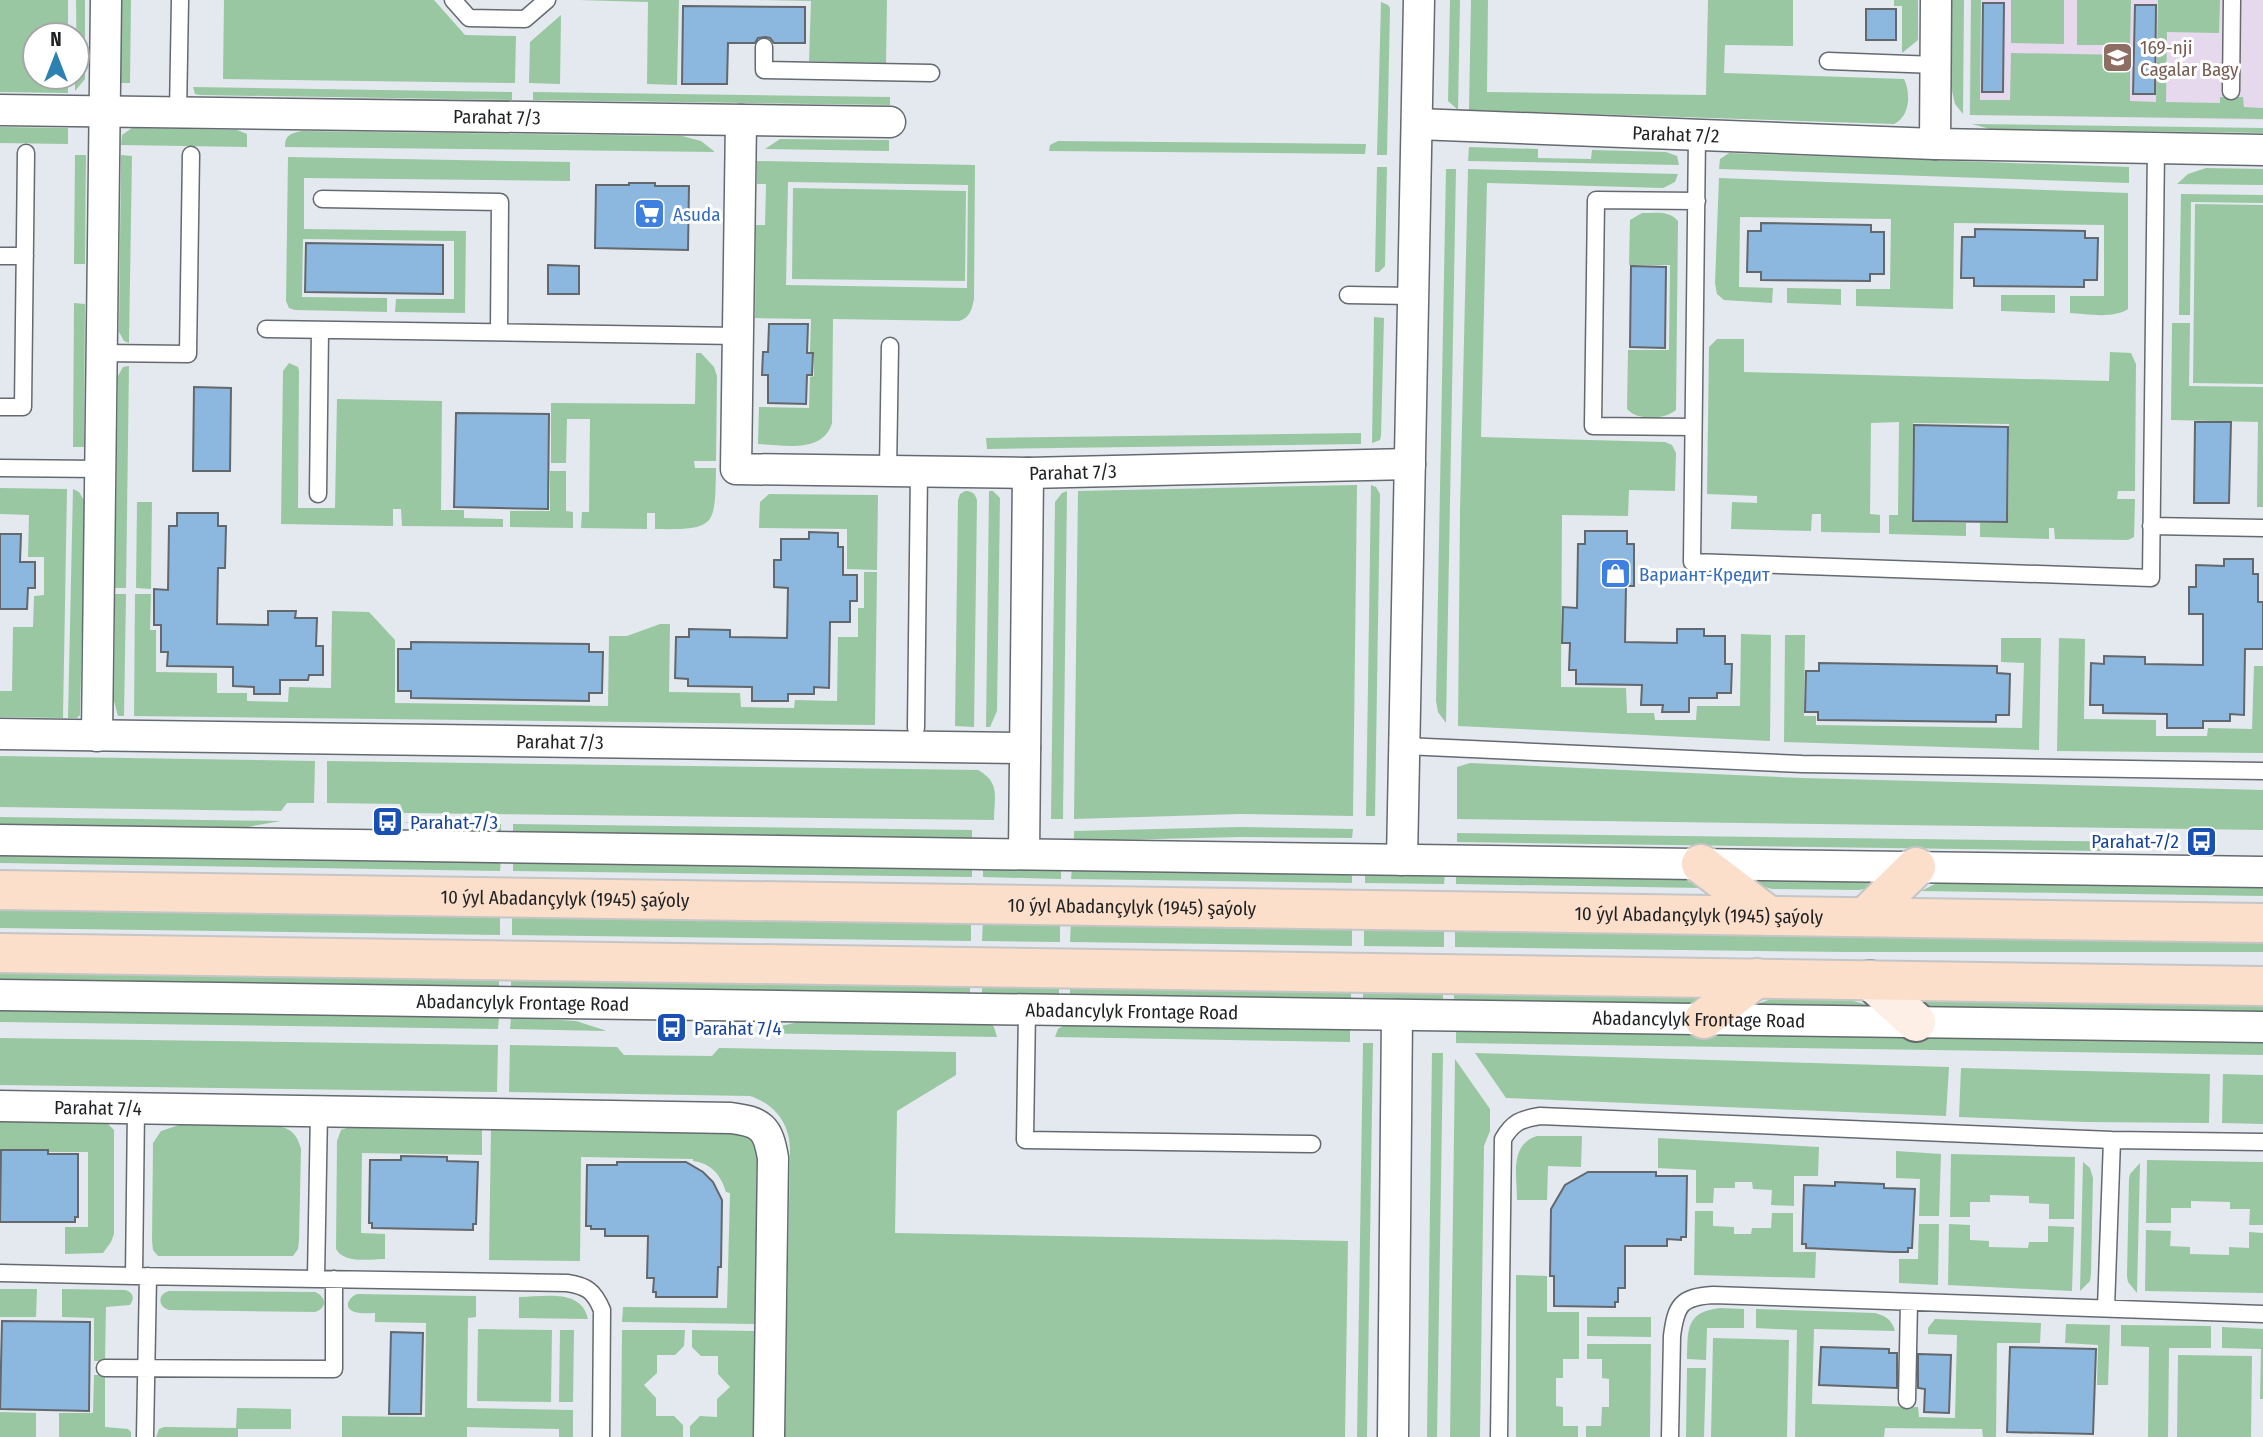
<svg xmlns="http://www.w3.org/2000/svg" width="2263" height="1437" font-family="'Fira Sans Condensed',sans-serif">
<style>
.education{fill:#e6d9ed}
.green{fill:#99c7a1;fill-rule:evenodd}
.building{fill:#8cb7de;stroke:#63686d;stroke-width:2}
.lines{fill:none;stroke-linecap:round;stroke-linejoin:round}
.service-casing{stroke:#656a6f;stroke-width:19}
.minor-casing{stroke:#656a6f;stroke-width:33}
.secondary-casing{stroke:#656a6f;stroke-width:42}
.primary-casing{stroke:#c5c5c6;stroke-width:42}
.service{stroke:#fff;stroke-width:16}
.minor{stroke:#fff;stroke-width:30}
.secondary{stroke:#fdefe5;stroke-width:38}
.primary{stroke:#fbdfcb;stroke-width:38}
.labels{text-anchor:middle;dominant-baseline:central;stroke-width:6;stroke-linejoin:round;paint-order:stroke}
.education-label{font-size:19px;fill:#785e54;stroke:#fff;text-anchor:start}
.street-label{font-size:19px;fill:#1f2123;stroke:#fff}
.shop-label{font-size:19px;fill:#366cbe;stroke:#fff;text-anchor:start}
.transit-label{font-size:19px;fill:#164399;stroke:#fff;text-anchor:start}
</style>
<rect width="100%" height="100%" fill="#e3e9ef"/>
<path class="education" d="M1971 0H2263V120L1969 115Z"/>
<path class="green" d="M0 0H68V35H35V77H68V93L0 92Z
M76 0H85V79L75 91V77H77Z
M121 0H131L130 83H120Z
M224 0H434L465 35 516 36 515 83 223 79Z
M579 0H679L677 85 647 84 648 2Z
M757 0H887L886 63 809 61 811 1Z
M1450 0H1460L1458 110 1448 101Z
M1471 0H1488L1487 92 1706 95 1708 0H1793V46L1725 45 1724 73 1904 79C1911 93 1910 117 1894 124L1469 110Z
M1894 0H1918V40L1902 53V6H1894Z
M1952 0H1964L1963 114 1955 104 1951 86Z
M1971 0H1981L1980 100H2010L2011 53 2130 55V101L2156 102 2158 0H2220L2219 33 2167 32 2166 102 2220 103V97H2243L2244 107 2263 108V119L1970 115Z
M2011 0H2064V44L2011 43Z
M2077 0H2131L2130 45H2077Z
M1381 2 1388 5 1390 8 1387 155H1377Z
M561 15 560 84 529 83 530 42Z
M193 87 512 92V100L200 95 195 94Z
M533 92 890 97V105L533 100Z
M1972 124 2263 128V133L1990 129Z
M0 127 68 128V144L0 143Z
M132 128 237 130 247 134V147L121 145 122 135Z
M302 131 682 136 701 141 715 152 285 147C285 135 291 133 302 131Z
M780 139 889 140V151L765 149Z
M1058 141 1366 144 1365 154 1049 151 1050 145Z
M1469 147 1538 149V158L1591 159 1592 150 1666 152 1677 156 1679 165 1468 161Z
M1729 153 2129 167V183L1719 169 1720 159Z
M75 155H86L85 264H74Z
M121 155 132 156 129 343 124 341 119 332Z
M288 157 570 162V181L304 178V229L466 231 465 313 395 312 396 299H454V241L303 239 302 297 387 298V312L295 310 289 308 286 301Z
M757 161 975 165 974 299C972 309 970 318 959 321L833 319 832 423C823 454 783 445 758 444L759 407 809 408 810 377 814 376V352H810L811 319 755 318 756 225H765L766 184H757ZM788 182 968 185 967 288 786 285Z
M1377 167H1387L1385 266 1379 272H1375Z
M2206 168 2263 169V185L2177 184 2188 174Z
M1446 169H1456L1446 723 1438 712 1436 701Z
M1468 169 1678 174 1675 182 1663 188 1487 183 1481 437 1665 442 1672 445 1676 453 1675 491 1629 490 1628 516 1562 515 1561 687 1626 688 1627 713H1654L1655 720H1696L1697 706H1740L1741 634 1771 635 1770 741 1458 726 1460 512Z
M1719 178 2128 193V309C2113 319 2087 314 2070 313V296H2104V225L1954 223 1953 309 1856 306V289H1890L1891 219 1740 217 1739 287 1773 288 1772 303 1724 300 1717 294 1715 283Z
M793 188 966 191 965 281 792 279Z
M2181 194 2263 195V203L2191 202 2190 315H2179Z
M2195 204 2263 205V384L2193 383Z
M1642 213C1655 213 1669 210 1678 221L1676 410C1664 420 1638 421 1627 409L1628 350H1669L1670 265H1629L1630 220Z
M1787 288 1841 289V305L1787 303Z
M2001 295H2055V313L2001 311Z
M74 303 85 304 84 447H73Z
M1374 317 1384 318 1381 436 1380 440 1372 443Z
M2172 323H2190L2189 386 2263 387V507H2257L2258 422 2171 420Z
M1717 339H1744V372L2109 381 2110 352 2131 353 2136 364 2135 491H2118L2117 499H2135L2134 537 2128 540 2055 539 2054 528H2049V539L1980 537V523H2008L2009 424 1913 423 1912 522 1966 523V536L1889 534V515H1898L1899 422 1871 423 1870 514 1880 515V533L1821 532V514H1812L1811 531 1731 529 1732 502 1757 503V496L1707 494 1709 347Z
M696 353H701L714 367 717 376 716 461H694L695 468H716C715 527 716 530 655 529V513H647V529L581 528 582 512H589L590 419H567L566 463H551V403L695 404Z
M289 363 298 367 299 371 298 508H335L337 399 442 401 441 510H464V518L503 519V527L402 526 401 509H393V526L281 524 283 371Z
M129 366 126 588H115L118 376 123 367Z
M1361 433V444L987 449 986 438Z
M550 471H566V511L573 512V528L510 527V511H550Z
M1357 485 1353 816 1240 814 1074 819 1078 491Z
M1371 485 1376 487 1380 494 1375 816H1366Z
M0 488 67 489 63 718 0 717V691H12L13 627H33L34 596 44 595V557H28L29 515 0 514Z
M73 489 79 492 85 502 80 715 77 718H68Z
M965 491C972 491 975 493 977 500L974 727 955 726 958 500 960 494Z
M989 491H993L1000 498 997 711 990 727H986Z
M1067 491 1063 819H1051L1055 502 1062 493Z
M769 494 878 495 877 570 847 569V529L759 528 760 502Z
M137 502H152L151 589 136 588Z
M864 572H877L875 725 134 716 135 594H151L150 630H156V672L217 673V693H247V701L288 702 289 687 331 688 332 611 369 612 395 640V703L608 706 609 636H627L660 624H670L669 692 740 693 741 707 794 708 795 700 837 701 838 637H858V608H864Z
M115 594H126L124 716H118L114 701Z
M1785 635H1805L1804 716H1816V725L2022 728 2024 663 2001 662V638H2041L2039 750 1784 742Z
M2059 638 2085 639 2084 719 2156 720V736H2207L2208 728 2252 729 2254 666H2263V753L2057 751Z
M0 756 315 761 314 803H287L281 811 0 807Z
M327 761 978 770C1001 783 994 797 994 820L404 813 400 804 327 803Z
M1470 763 1802 778 2263 790V830L1457 819V767Z
M0 817 281 821 231 830 0 827Z
M404 822 501 824V834H457Z
M513 824 972 830V841L513 834Z
M1240 827 1353 829 1352 838 1240 837 1074 841V831Z
M1457 833 2146 842 2116 850 2100 851 1457 842Z
M0 852 501 859 500 871 0 863Z
M513 859 972 866V877L513 871Z
M983 866 1061 867V879L983 877Z
M1072 867 1352 871V883L1071 879Z
M1365 871 1445 873 1444 884 1365 883Z
M1456 873 1681 878 1703 888 1456 884Z
M1742 877 1883 879 1871 888 1859 890 1772 889 1757 885Z
M1943 880 2263 884V896L1921 891Z
M0 908 500 914V935L0 928Z
M512 914 971 920V941L512 935Z
M983 920 1060 921V942L982 941Z
M1071 921 1352 925V946L1070 942Z
M1364 925 1444 926V947L1364 946Z
M1455 926 2263 942V952H1845L1455 947Z
M0 972 499 980V990L0 982Z
M511 980 970 987V996L511 990Z
M982 987 1059 988V998L982 996Z
M1070 988 1351 992V1002L1070 998Z
M1363 992 1443 993V1003L1363 1002Z
M1454 993 1710 997 1685 1006 1454 1003Z
M1774 998C1809 998 1845 994 1877 1009L1746 1008Z
M1911 1000 2263 1005V1015L1930 1010Z
M0 1010 499 1017 498 1029 0 1022Z
M511 1017 576 1021 607 1031 510 1029Z
M803 1021 991 1024 994 1027 997 1037 750 1033Z
M1064 1025 1350 1029V1042L1055 1037 1058 1029Z
M1456 1031 2263 1042V1055L1456 1043Z
M0 1038 498 1045 497 1092 0 1085Z
M1363 1043H1373L1367 1437H1357Z
M510 1045 617 1047 624 1055 712 1056 719 1048 956 1052V1075L897 1111 895 1233 1348 1241 1345 1437H785L790 1148C789 1122 774 1104 750 1096L509 1092Z
M1432 1053H1443L1437 1437H1427Z
M1475 1053 1949 1067 1946 1116 1506 1098Z
M1455 1059 1490 1109V1131L1484 1146 1480 1437H1450Z
M1961 1068 2210 1074 2209 1123 2085 1122 1959 1117Z
M2223 1074 2263 1075V1124L2222 1123Z
M0 1120 106 1122 114 1130V1234L111 1242 103 1253 65 1254V1227H88V1152H48L47 1149H0Z
M179 1125 276 1126C291 1128 297 1134 301 1149L299 1240 298 1249 293 1256H158L153 1250 152 1241 153 1143 161 1131Z
M352 1126 482 1128V1155L362 1153 361 1233 385 1234V1259C370 1259 344 1264 336 1249L337 1141 341 1130Z
M491 1128 739 1131 751 1138 757 1151 755 1324 622 1322 623 1307 727 1308 730 1193 726 1192C721 1175 711 1163 693 1161V1159L581 1157 580 1261 489 1260Z
M1537 1136H1582L1581 1167 1548 1166 1547 1200H1517C1517 1175 1509 1145 1537 1136Z
M1658 1138 1819 1147 1818 1176H1794V1206L1771 1205 1772 1190 1753 1189 1752 1182H1735V1188H1714L1713 1203H1696V1170L1658 1168Z
M1896 1151 1941 1154 1939 1216H1919L1920 1179 1896 1178Z
M1951 1154 2075 1157 2074 1219H2049V1204L2029 1203V1196L1990 1195V1202H1970V1217H1950Z
M2147 1160 2263 1162V1225H2249L2250 1209H2230V1202L2191 1201V1208H2171V1223H2146Z
M2083 1162 2090 1168 2093 1178 2091 1274 2090 1281 2080 1291Z
M2140 1163 2137 1293 2128 1282 2127 1276 2129 1179 2130 1174Z
M1695 1211H1713V1226L1734 1227V1234H1751L1752 1228H1771L1772 1213H1793V1252H1816L1815 1278 1694 1275Z
M1919 1224H1939L1938 1285 1899 1283V1259H1918Z
M1949 1224 1970 1225V1240L1989 1241V1247L2028 1248 2029 1242H2048V1226L2074 1227 2072 1291 1948 1285Z
M2146 1230 2171 1231 2170 1246 2190 1247V1254L2229 1255V1247L2249 1248V1232L2263 1233V1293L2145 1291Z
M1516 1275 1547 1276V1312H1579V1359H1563V1378H1556V1406L1563 1407V1426H1578V1437H1516Z
M0 1289H37L36 1317H0Z
M62 1289 125 1290C133 1292 135 1298 130 1305L106 1307 105 1361H94V1318L62 1317Z
M169 1291 315 1292C327 1297 327 1308 315 1312L169 1310C157 1306 158 1294 169 1291Z
M357 1294 476 1296V1317L468 1318 467 1408 573 1410V1437H559V1429L467 1427V1437H342V1416L425 1417 426 1323 375 1322V1313C369 1313 361 1314 355 1312 343 1308 348 1298 357 1294Z
M519 1297C545 1297 581 1288 588 1319L519 1318Z
M1720 1308 1744 1309V1328H1707L1706 1360 1687 1359C1688 1330 1685 1312 1720 1308Z
M1756 1309 1875 1313C1886 1316 1892 1320 1895 1331L1814 1329 1812 1404 1918 1407 1919 1417 1955 1418 1957 1335 1928 1334V1328L1935 1319 2041 1323 2040 1343H1997L1996 1437H1983L1982 1429 1885 1428 1884 1437H1795L1797 1330 1756 1328Z
M1587 1317H1651V1337L1587 1336Z
M2066 1324 2110 1325 2108 1385H2097L2098 1345 2065 1343Z
M2121 1325 2211 1326V1348H2169L2168 1437H2148L2149 1347 2121 1346Z
M2222 1327 2263 1329V1399H2260L2261 1349 2222 1348Z
M478 1329 552 1330 551 1402 477 1401Z
M560 1330H574L573 1402H559Z
M622 1330H685L684 1346 675 1355H657V1373L644 1385 656 1398V1416H674L683 1425V1437H621Z
M692 1330 755 1331 754 1437H690V1426L700 1416 717 1417V1399L730 1387 718 1374V1356H701L692 1347Z
M1713 1338 1789 1340 1787 1437H1711Z
M1587 1344H1651L1650 1437H1586V1426H1601L1602 1407H1609V1379L1602 1378V1359H1587Z
M2178 1355 2252 1356 2251 1437H2177Z
M1687 1368H1706L1704 1437H1686Z
M94 1375H105V1427L128 1429 131 1432V1437H59V1413H93Z
M237 1408 291 1409V1429H238V1437H156L159 1429 164 1427 236 1428Z
M0 1412 36 1413V1437H0Z"/>
<path class="building" d="M1983 3H2004L2003 92H1982Z
M2135 5H2156L2155 94H2133Z
M683 6 805 7V43H774L770 38 765 37 758 38 755 43H728L727 84H682Z
M1866 9H1896V40H1866Z
M629 183H655V186H689L688 250 595 248 596 185H629Z
M1761 223 1871 225V232H1884V274H1870V281L1761 280V272H1747L1748 231H1761Z
M1975 229 2085 231V238H2098L2097 280H2084V287L1974 286V278H1961L1962 237H1975Z
M306 243 443 245V294L305 292Z
M548 265 579 266V294H548Z
M1631 266 1666 267 1665 348 1630 347Z
M769 324H808L807 353H813L812 375H807L806 404 768 403V375H762L763 352H768Z
M194 387 231 388 230 471H193Z
M456 413 549 414 548 509 454 507Z
M2195 422H2231L2229 503H2194Z
M1914 425 2008 427 2007 522 1913 521Z
M177 513H218V526H226L225 568H218L217 624 268 625V611H296L295 618H317L316 646H323V675H309L308 680H280V694H254V687L233 686V667L167 666 168 652H161V625H154V589L168 590 169 526H177Z
M1585 531H1627V544H1634V586H1626L1625 642 1677 643V629H1704V636H1725V664H1732L1731 693H1717V698H1689V712H1662L1663 705H1641L1642 685 1576 684V670H1569L1570 643H1562L1563 607 1577 608 1578 544H1585Z
M809 532 838 533V547H843V575H857V601H850V622H830L829 688 814 687V694H788V701H752V687L688 686V679L675 678 676 637H689V629L730 630V637L787 638 788 588 774 587V560H781V539H809Z
M0 534H21L20 562H35V588H28L27 609H0Z
M2224 559H2253V574H2258V602H2263V649H2245L2244 715 2230 714V721H2203V728H2167V714L2103 713V705H2090L2091 663 2104 664V656L2145 657V664L2203 665V614H2189V587H2196V565L2224 566Z
M411 642 589 644V652H603L602 693H589V701L411 698V691H398V649H411Z
M1819 663 1997 666V673L2010 674 2009 715H1996V722L1818 720V712H1805L1806 671H1819Z
M1 1150H48V1154H78V1217H75V1222H0Z
M401 1156 447 1157V1161L478 1162 476 1224H473V1230L372 1228V1223H369L370 1160H401Z
M617 1162H686L703 1172 713 1182 722 1200 721 1267H718L717 1297H656V1292H653L654 1278H647L648 1236H605V1229H591V1226H586L587 1165H617Z
M1588 1172H1656V1176H1687L1686 1237H1681V1240L1667 1239V1246H1625V1288H1618V1302H1615V1307L1554 1306V1276H1550L1551 1209 1565 1185Z
M1835 1182 1884 1184V1188L1915 1189 1912 1248H1908V1252H1893L1806 1248V1244H1802L1804 1185 1835 1186Z
M2 1321 90 1322 89 1411 0 1409Z
M391 1332 423 1333 421 1414H389Z
M1821 1347 1889 1349V1353H1897V1388L1819 1385Z
M2010 1347 2096 1349 2093 1434 2007 1432Z
M1918 1354 1951 1355 1949 1413 1924 1412 1925 1389 1918 1388Z"/>
<g class="lines">
<defs>
<path id="service" d="M453 0 469 18 525 19 547 0
M764 47V70L931 73
M1828 61 1936 65
M2231 91 2232 0
M178 113 180 0
M1697 135 1692 562 2151 578 2156 148
M322 199 500 202 499 332
M0 256H25
M1348 295 1413 296
M266 329 738 336
M102 353 188 354 191 155
M0 407H23L26 153
M1693 427 1593 426 1596 200 1697 201
M0 468 100 469
M888 471 890 346
M318 494 320 330
M2151 526 2263 528
M916 728 919 471
M1405 746 1802 764 2263 771
M1027 1009 1025 1140 1312 1144
M136 1108 134 1276 567 1283C587 1286 594 1291 602 1310L601 1437
M0 1273 134 1276
M316 1278 319 1111
M2106 1308 2112 1140
M105 1368 334 1369V1279
M1907 1400 1909 1302
M145 1437 148 1276
M1499 1437 1503 1139C1513 1122 1521 1119 1540 1116L2112 1140 2263 1142
M1670 1437 1672 1336C1676 1305 1681 1297 1713 1295L2263 1314"/>
<g id="minor">
<path id="s1" d="M0 110 890 122"/>
<path id="s2" d="M741 120 736 469 1028 473 1410 464"/>
<path id="s3" d="M1417 124 1935 144 2263 150"/>
<path d="M1935 144 1936 0"/>
<path id="s4" d="M0 734 1025 748"/>
<path d="M97 736 106 0"/>
<path d="M0 840 2263 872"/>
<path d="M1024 854 1028 473"/>
<path d="M1402 860 1419 0"/>
<path id="s5" d="M0 995 2263 1027"/>
<path id="s6" d="M0 1106 731 1118C761 1122 768 1127 773 1158L769 1437"/>
<path d="M1393 1437 1397 1015"/>
</g>
<path id="secondary" d="M1870 980 1916 1022"/>
<g id="primary">
<path d="M1701 864 1769 916"/>
<path id="s7" d="M0 890 2263 923"/>
<path d="M1865 917 1916 867"/>
<path d="M0 953 2263 986"/>
<path d="M1704 1019 1757 978"/>
</g>
</defs>
<use href="#service" class="service-casing"/>
<use href="#minor" class="minor-casing"/>
<use href="#secondary" class="secondary-casing"/>
<use href="#primary" class="primary-casing"/>
<use href="#service" class="service"/>
<use href="#minor" class="minor"/>
<use href="#secondary" class="secondary"/>
<use href="#primary" class="primary"/>
</g>
<defs>
<symbol id="school-square" viewBox="-11 -11 22 22"><rect x="-9" y="-9" width="18" height="18" rx="4" fill="#8d6e63" stroke="#fff"/><path d="M0-5L7-2L0 1L-7-2ZM-4 1L0 2.5L4 1V4Q0 6-4 4Z" fill="#fff"/></symbol>
<symbol id="supermarket-square" viewBox="-11 -11 22 22"><rect x="-9" y="-9" width="18" height="18" rx="4" fill="#3f7fe0" stroke="#fff"/><path d="M-6-5.5h2.5l.6 2H6L4.5 2H-2.5L-4.4-4H-6ZM-1.5 3.2a1.3 1.3 0 1 0 .1 0ZM3 3.2a1.3 1.3 0 1 0 .1 0Z" fill="#fff"/></symbol>
<symbol id="shop-square" viewBox="-11 -11 22 22"><rect x="-9" y="-9" width="18" height="18" rx="4" fill="#3f7fe0" stroke="#fff"/><path d="M-5-2.5h2.3a2.7 3.5 0 0 1 5.4 0H5L5.5 6h-11ZM-1.5-2.5h3a1.5 2.3 0 0 0-3 0Z" fill="#fff"/></symbol>
<symbol id="bus-square" viewBox="-11 -11 22 22"><rect x="-9" y="-9" width="18" height="18" rx="4" fill="#1a4fb4" stroke="#fff"/><path d="M-5-6H5V4H4V6H2V4H-2V6H-4V4H-5ZM-3.5-4V0h7V-4ZM-3.5 1.2v1.5H-2V1.2ZM2 1.2v1.5H3.5V1.2Z" fill="#fff"/></symbol>
</defs>
<g fill-rule="evenodd">
<use href="#school-square" x="2100" y="40" width="35" height="35"/>
<use href="#supermarket-square" x="632" y="196" width="35" height="35"/>
<use href="#shop-square" x="1598" y="556" width="35" height="35"/>
<use href="#bus-square" x="370" y="804" width="35" height="35"/>
<use href="#bus-square" x="2184" y="824" width="35" height="35"/>
<use href="#bus-square" x="654" y="1010" width="35" height="35"/>
</g>
<g class="labels">
<g class="education-label">
<text x="2140" y="47">169-nji<tspan x="2140" dy="22">Cagalar Bagy</tspan></text>
</g>
<g class="street-label">
<text stroke="none"><textPath href="#s1" startOffset="497">Parahat 7/3</textPath></text>
<text stroke="none"><textPath href="#s3" startOffset="259">Parahat 7/2</textPath></text>
<text stroke="none"><textPath href="#s2" startOffset="686">Parahat 7/3</textPath></text>
<text stroke="none"><textPath href="#s4" startOffset="560">Parahat 7/3</textPath></text>
<text stroke="none"><textPath href="#s7" startOffset="565">10 ýyl Abadançylyk (1945) şaýoly</textPath></text>
<text stroke="none"><textPath href="#s7" startOffset="1132">10 ýyl Abadançylyk (1945) şaýoly</textPath></text>
<text stroke="none"><textPath href="#s7" startOffset="1699">10 ýyl Abadançylyk (1945) şaýoly</textPath></text>
<text stroke="none"><textPath href="#s5" startOffset="523">Abadancylyk Frontage Road</textPath></text>
<text stroke="none"><textPath href="#s5" startOffset="1132">Abadancylyk Frontage Road</textPath></text>
<text stroke="none"><textPath href="#s5" startOffset="1699">Abadancylyk Frontage Road</textPath></text>
<text stroke="none"><textPath href="#s6" startOffset="98">Parahat 7/4</textPath></text>
</g>
<g class="shop-label">
<text x="673" y="214">Asuda</text>
<text x="1639" y="574">Вариант-Кредит</text>
</g>
<g class="transit-label">
<text x="410" y="822">Parahat-7/3</text>
<text x="2179" y="841" text-anchor="end">Parahat-7/2</text>
<text x="694" y="1028">Parahat 7/4</text>
</g>
</g>
<g transform="translate(56 56)"><circle r="33" fill="#ffffff" stroke="#a5a6a7" stroke-width="2"/>
<path d="M0-5L12 26L0 18L-12 26Z" fill="#2b81b0"/>
<text y="-10" font-size="19" font-weight="bold" text-anchor="middle" fill="#1f2123">N</text>
</g>
</svg>
